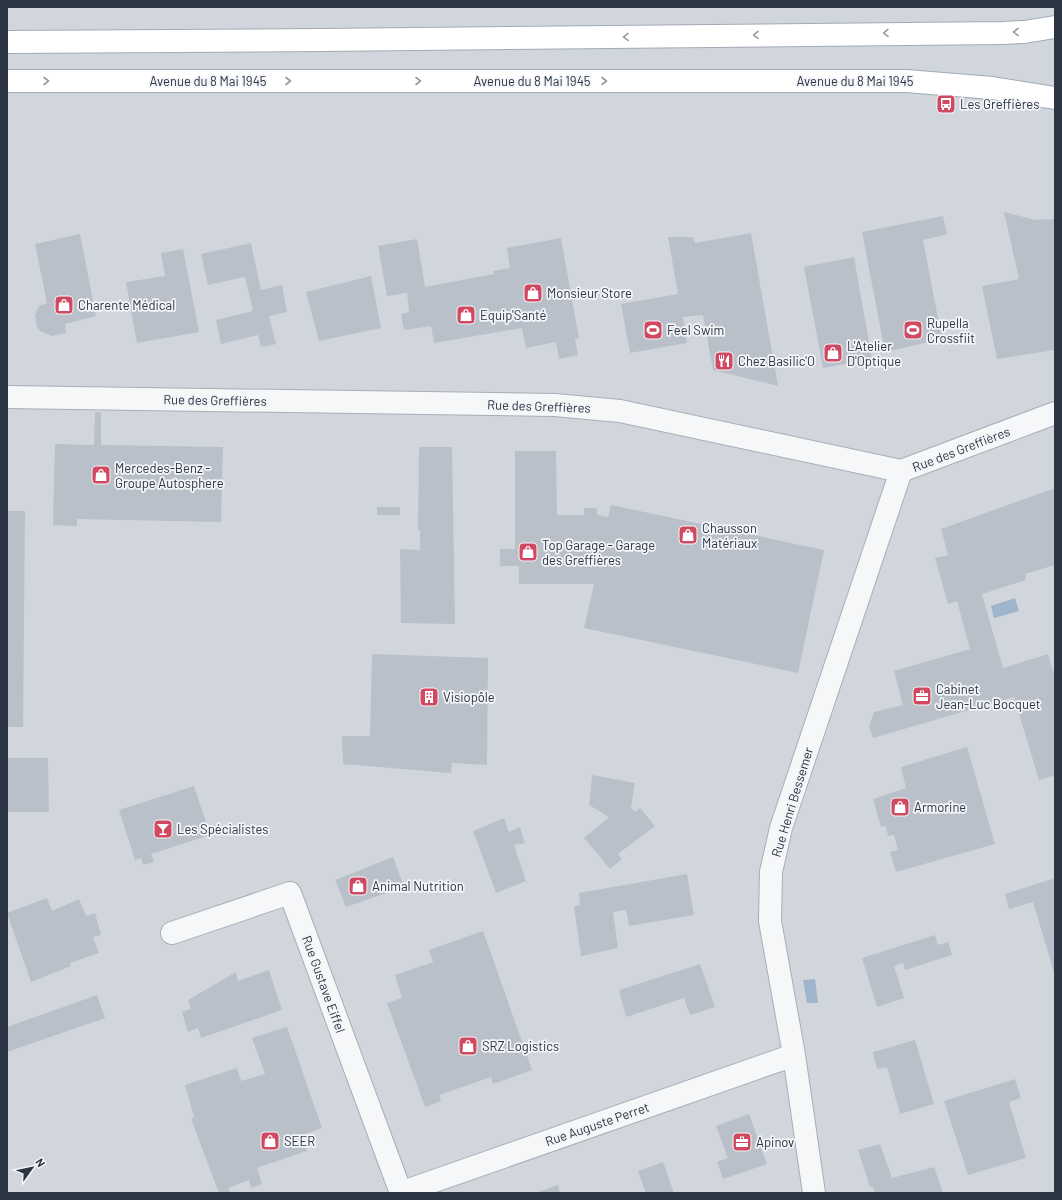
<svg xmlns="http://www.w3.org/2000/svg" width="1062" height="1200" font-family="Barlow,sans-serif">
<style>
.built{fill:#d1d6dd}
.water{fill:#9eb5cb}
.building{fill:#bac0c9}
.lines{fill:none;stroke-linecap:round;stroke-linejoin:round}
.street-casing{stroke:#a8aeb6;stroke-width:24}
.primary-casing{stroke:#a2abb7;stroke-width:24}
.street{stroke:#f6f7f9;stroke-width:22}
.primary{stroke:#fff;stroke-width:22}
.oneway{stroke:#959aa2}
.labels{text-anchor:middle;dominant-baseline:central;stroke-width:3.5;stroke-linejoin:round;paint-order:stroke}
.street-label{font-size:13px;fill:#2b3544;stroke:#f3f5f8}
.poi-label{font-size:13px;fill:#2b3544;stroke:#f3f5f8;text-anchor:start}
</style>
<rect width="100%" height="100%" fill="#e3e7eb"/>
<path class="built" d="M7 7H1055V1193H7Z"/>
<path class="water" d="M1015 598 1019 611 994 618 991 606Z
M815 979 818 1003H807L803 980Z"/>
<path class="building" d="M1004 212 1036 220 1055 219V350L997 359 982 286 1019 279Z
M943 216 947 234 923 240 942 339 885 352 862 232Z
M751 233 778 386 713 370 703 315 683 317 687 343 630 353 621 304 678 294 668 237H693L695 243Z
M80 234 96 316 65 324 66 333 52 336 40 331 37 327 35 315 39 306 47 303 35 244Z
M561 238 579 338 575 339 578 355 559 359 556 342 526 348 522 328 434 343 431 326 404 330 401 314 409 312 407 293 387 296 378 246 417 239 425 287 494 274 493 271 510 268 507 248Z
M251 243 261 290 282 285 287 312 269 316 276 344 261 347 258 335 221 344 216 320 253 311 245 277 208 285 201 254Z
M183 249 199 332 137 343 126 282 165 276 161 253Z
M854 257 872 359 823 368 804 267Z
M371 276 381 328 319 341 306 292Z
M95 412H101V445L223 447 221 522 77 519V526L53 525 55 444 94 445Z
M419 447H452L455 624 401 623 400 549 420 550V530H418Z
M515 451H556L557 515H584V508H597V515L608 517 611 505 824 550 798 673 584 628 594 584H519V566H500V549H515Z
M1055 488V565L1025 574 1026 580 982 594 1003 668 1048 654 1053 671 1055 670V775L1039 780 1014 697 873 738 869 726 874 712 903 705 894 671 970 649 957 601 948 604 935 558 948 555 941 529Z
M377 507H400V515H377Z
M7 511H25L23 727H7Z
M372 654 488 658 487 765 452 763 451 773 343 764 342 736H370Z
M967 747 995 844 896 872 890 852 898 850 894 835 888 836 886 826 881 827 873 799 906 788 901 767Z
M7 758H48L49 812H7Z
M592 775 635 783 631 807 635 812 640 808 655 826 618 854 622 859 610 869 584 838 609 817 589 805Z
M194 786 210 835 151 854 154 862 143 865 141 858 135 860 119 810Z
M504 818 509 832 520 827 525 843 514 845 526 881 496 893 473 831Z
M393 857 404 887 346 907 335 880Z
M687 874 694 915 629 926 626 910 613 912 618 948 581 956 574 906 580 905 579 893Z
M1055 878V976L1033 902 1009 909 1005 894Z
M47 898 52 911 79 899 86 916 95 913 101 935 93 937 99 953 70 963 71 966 31 982 7 913Z
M483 931 532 1070 493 1084 491 1077 439 1095 441 1101 425 1107 387 1003 402 998 395 975 433 962 429 950Z
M935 935 938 945 948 942 952 955 905 970 903 963 894 966 904 998 877 1007 862 958Z
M700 964 715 1007 690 1015 684 998 626 1017 619 990Z
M269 970 282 1010 201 1038 198 1028 188 1032 182 1012 191 1009 188 1000 236 972 238 981Z
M97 995 105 1018 7 1052V1027Z
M287 1027 322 1128 300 1136 307 1151 257 1168 262 1184 251 1188 249 1180 228 1188 230 1193H219L191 1119 194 1117 185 1085 237 1068 241 1081 265 1074 252 1038Z
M915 1040 934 1104 900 1114 887 1067 877 1069 873 1052Z
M1015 1079 1021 1098 1009 1102 1026 1158 968 1175 944 1101Z
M749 1114 767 1164 723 1179 717 1162 728 1158 716 1126Z
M880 1144 892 1178 934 1167 943 1193H875L873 1187H870L858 1150Z
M663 1162 674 1193H646L638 1171Z
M558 1185 560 1193H535Z"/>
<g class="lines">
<defs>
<path id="street" d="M7 397 555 405 620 411 901 471 1055 413
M172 933 290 893 401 1193
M400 1193 794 1055
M814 1193 794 1055 770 921 771 872 781 828 901 471"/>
<path id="primary" d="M7 42 322 40 1002 33 1024 32 1055 27
M7 81H906L992 88 1055 98"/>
</defs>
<use href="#street" class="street-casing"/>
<use href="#primary" class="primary-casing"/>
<use href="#street" class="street"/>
<use href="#primary" class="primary"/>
</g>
<defs><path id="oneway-chevron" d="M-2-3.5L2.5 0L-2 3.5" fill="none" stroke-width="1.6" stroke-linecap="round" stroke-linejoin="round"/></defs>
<g class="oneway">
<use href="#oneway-chevron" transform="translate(1016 32) rotate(179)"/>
<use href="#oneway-chevron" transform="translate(886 33) rotate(179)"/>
<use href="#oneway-chevron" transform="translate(756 35) rotate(179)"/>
<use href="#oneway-chevron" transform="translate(626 37) rotate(179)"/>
<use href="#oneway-chevron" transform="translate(46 81)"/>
<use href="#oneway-chevron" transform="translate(288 81)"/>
<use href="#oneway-chevron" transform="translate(418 81)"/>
<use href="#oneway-chevron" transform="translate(604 81)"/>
</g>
<defs>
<symbol id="bus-square" viewBox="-11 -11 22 22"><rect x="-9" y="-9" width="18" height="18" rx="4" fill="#d04961" stroke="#f3f5f8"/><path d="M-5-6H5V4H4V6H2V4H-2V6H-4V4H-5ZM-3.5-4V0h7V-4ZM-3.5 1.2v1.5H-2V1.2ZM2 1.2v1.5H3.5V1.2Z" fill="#fff"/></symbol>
<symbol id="shop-square" viewBox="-11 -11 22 22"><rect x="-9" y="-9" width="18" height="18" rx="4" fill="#d04961" stroke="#f3f5f8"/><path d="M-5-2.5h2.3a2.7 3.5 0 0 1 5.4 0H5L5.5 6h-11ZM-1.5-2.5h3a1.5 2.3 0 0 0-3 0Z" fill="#fff"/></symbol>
<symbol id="stadium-square" viewBox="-11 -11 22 22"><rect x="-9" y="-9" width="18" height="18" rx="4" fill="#d04961" stroke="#f3f5f8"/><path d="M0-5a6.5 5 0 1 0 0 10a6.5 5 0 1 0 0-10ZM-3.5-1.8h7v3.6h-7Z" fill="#fff"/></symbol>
<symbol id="restaurant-square" viewBox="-11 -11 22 22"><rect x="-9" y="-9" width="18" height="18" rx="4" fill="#d04961" stroke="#f3f5f8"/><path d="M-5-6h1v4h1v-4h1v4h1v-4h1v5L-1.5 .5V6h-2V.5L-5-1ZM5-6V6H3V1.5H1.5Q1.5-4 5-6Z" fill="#fff"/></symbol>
<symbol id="office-square" viewBox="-11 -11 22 22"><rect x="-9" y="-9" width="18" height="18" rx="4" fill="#d04961" stroke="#f3f5f8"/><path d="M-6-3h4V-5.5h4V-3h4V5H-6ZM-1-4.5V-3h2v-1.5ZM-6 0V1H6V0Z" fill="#fff"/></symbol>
<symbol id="building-square" viewBox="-11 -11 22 22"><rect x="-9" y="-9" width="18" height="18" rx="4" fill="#d04961" stroke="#f3f5f8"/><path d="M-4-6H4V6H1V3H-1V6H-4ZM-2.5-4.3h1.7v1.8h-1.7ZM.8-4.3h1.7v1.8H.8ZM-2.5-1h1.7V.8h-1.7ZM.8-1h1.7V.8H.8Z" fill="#fff"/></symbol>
<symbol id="bar-square" viewBox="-11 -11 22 22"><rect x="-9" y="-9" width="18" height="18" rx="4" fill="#d04961" stroke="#f3f5f8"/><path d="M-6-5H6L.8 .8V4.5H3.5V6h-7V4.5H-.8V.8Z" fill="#fff"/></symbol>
</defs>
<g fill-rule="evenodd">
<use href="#bus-square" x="935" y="93" width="22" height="22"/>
<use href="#shop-square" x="522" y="282" width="22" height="22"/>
<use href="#shop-square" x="53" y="294" width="22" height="22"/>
<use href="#shop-square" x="455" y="304" width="22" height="22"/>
<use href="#stadium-square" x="642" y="319" width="22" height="22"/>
<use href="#stadium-square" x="902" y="319" width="22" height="22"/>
<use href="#shop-square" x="822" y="342" width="22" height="22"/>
<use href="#restaurant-square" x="713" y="350" width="22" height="22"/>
<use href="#shop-square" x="90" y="464" width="22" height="22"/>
<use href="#shop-square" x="677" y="524" width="22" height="22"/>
<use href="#shop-square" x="517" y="541" width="22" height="22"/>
<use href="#office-square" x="911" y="685" width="22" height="22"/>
<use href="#building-square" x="418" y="686" width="22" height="22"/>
<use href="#shop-square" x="889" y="796" width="22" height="22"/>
<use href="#bar-square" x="152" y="818" width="22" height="22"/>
<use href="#shop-square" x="347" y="875" width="22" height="22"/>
<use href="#shop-square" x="457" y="1035" width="22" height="22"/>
<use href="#shop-square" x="259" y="1130" width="22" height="22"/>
<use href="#office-square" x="731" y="1131" width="22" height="22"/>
</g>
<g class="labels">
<g class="street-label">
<text x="208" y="81">Avenue du 8 Mai 1945</text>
<text x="532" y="81">Avenue du 8 Mai 1945</text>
<text x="855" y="81">Avenue du 8 Mai 1945</text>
<text transform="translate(215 400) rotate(1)">Rue des Greffières</text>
<text transform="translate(539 406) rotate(2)">Rue des Greffières</text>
<text transform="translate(961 449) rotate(-21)">Rue des Greffières</text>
<text transform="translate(792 802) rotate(-73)">Rue Henri Bessemer</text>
<text transform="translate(324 984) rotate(70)">Rue Gustave Eiffel</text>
<text transform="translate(597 1124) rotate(-19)">Rue Auguste Perret</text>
</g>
<g class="poi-label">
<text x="960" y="104">Les Greffières</text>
<text x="547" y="293">Monsieur Store</text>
<text x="78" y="305">Charente Médical</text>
<text x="480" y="315">Equip'Santé</text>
<text x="927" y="323">Rupella<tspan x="927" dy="15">Crossfiit</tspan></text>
<text x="667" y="330">Feel Swim</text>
<text x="847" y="346">L'Atelier<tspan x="847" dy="15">D'Optique</tspan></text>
<text x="738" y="361">Chez Basilic'O</text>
<text x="115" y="468">Mercedes-Benz -<tspan x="115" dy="15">Groupe Autosphere</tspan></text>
<text x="702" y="528">Chausson<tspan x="702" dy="15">Matériaux</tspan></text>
<text x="542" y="545">Top Garage - Garage<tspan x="542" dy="15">des Greffières</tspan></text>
<text x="936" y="689">Cabinet<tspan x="936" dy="15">Jean-Luc Bocquet</tspan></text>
<text x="443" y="697">Visiopôle</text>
<text x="914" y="807">Armorine</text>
<text x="177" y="829">Les Spécialistes</text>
<text x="372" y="886">Animal Nutrition</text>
<text x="482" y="1046">SRZ Logistics</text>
<text x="284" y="1141">SEER</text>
<text x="756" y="1142">Apinov</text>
</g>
</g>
<rect width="1062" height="1200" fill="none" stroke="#2b3544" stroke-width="16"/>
<g transform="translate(32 1168) rotate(57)" stroke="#f3f5f8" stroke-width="3" paint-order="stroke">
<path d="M0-3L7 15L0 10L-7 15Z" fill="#2b3544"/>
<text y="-6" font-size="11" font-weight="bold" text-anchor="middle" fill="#2b3544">N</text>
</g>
</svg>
